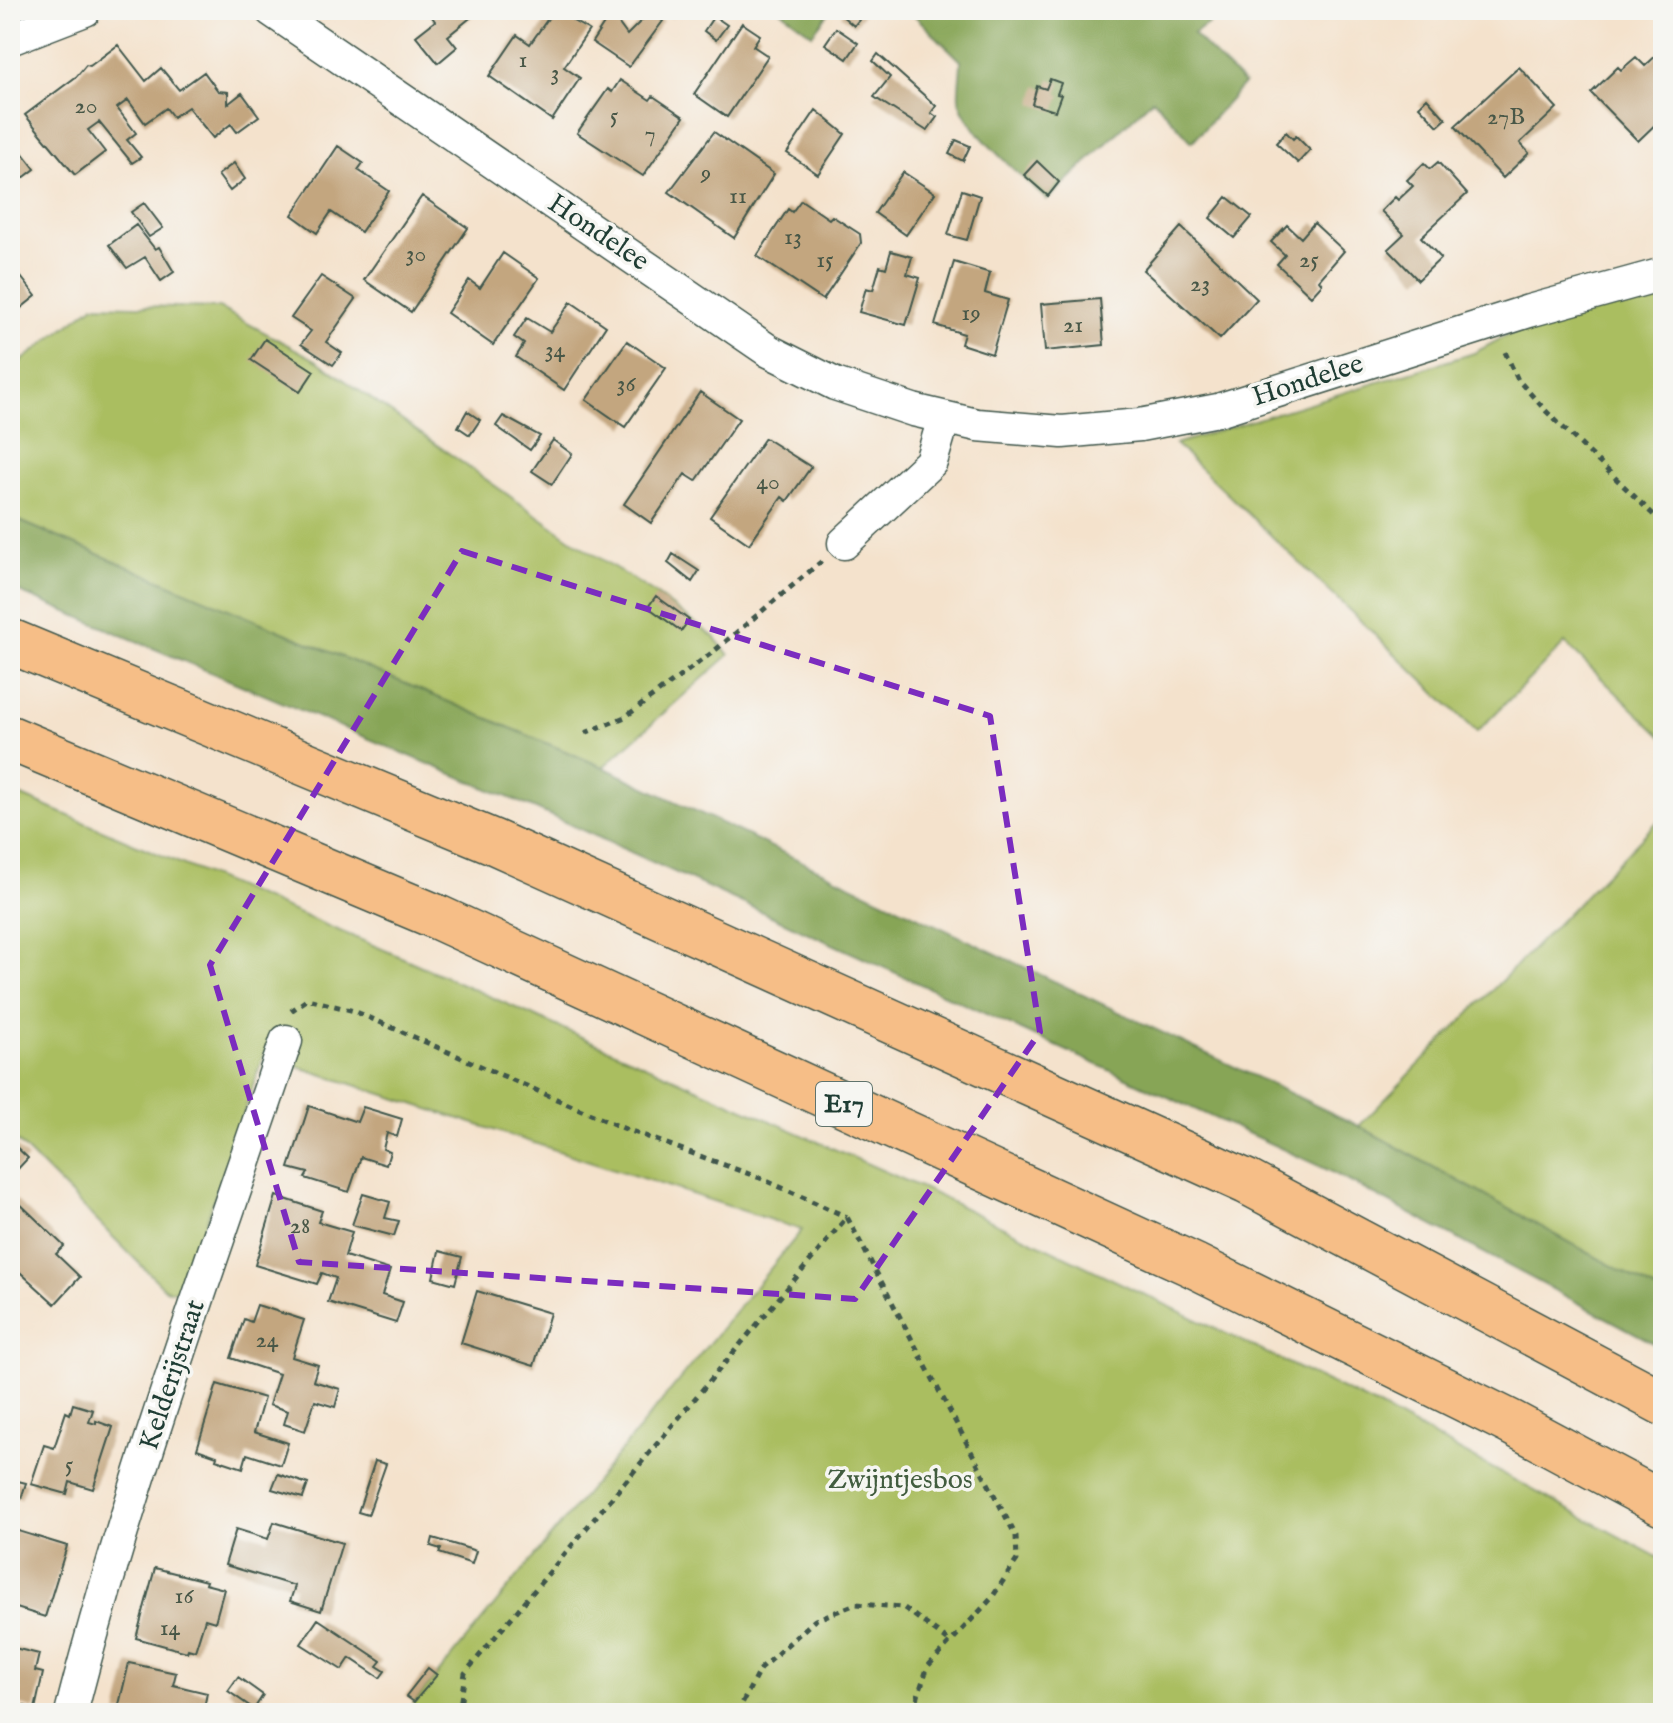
<svg xmlns="http://www.w3.org/2000/svg" width="1673" height="1723" font-family="'IM FELL English',serif">
<style>
.green{fill:#aabe61;stroke:#647e4a;stroke-width:2}
.forest{fill:#87a557;stroke:#537146;stroke-width:2}
.building{fill:#c3a67f}
.lines{fill:none;stroke-linecap:round;stroke-linejoin:round}
.minor-casing{stroke:#3f564b;stroke-width:35}
.motorway-casing{stroke:#3f564b;stroke-width:47}
.path{stroke:#3f564b;stroke-width:5;stroke-dasharray:6 6;stroke-linecap:butt}
.minor{stroke:#fff;stroke-width:32}
.motorway{stroke:#f6be87;stroke-width:44}
.marked{fill:none;stroke:#7b2cbf;stroke-width:6;stroke-dasharray:16 10;stroke-linejoin:round}
.labels{text-anchor:middle;dominant-baseline:central;stroke-width:7;stroke-linejoin:round;paint-order:stroke}
.number-label{font-size:24px;fill:#485747}
.shield{fill:#f6f6f2;stroke:#60746d;stroke-width:2}
.shield-label{font-size:26px;font-weight:bold;fill:#1f3d34}
.street-label{font-size:28px;fill:#1f3d34;stroke:#f6f6f2}
.park-label{font-size:28px;fill:#425d3f;stroke:#f6f6f2}
</style>
<rect width="100%" height="100%" fill="#f6f6f2"/>
<filter id="ink" filterUnits="userSpaceOnUse"><feTurbulence type="fractalNoise" baseFrequency=".0125" numOctaves="2"/><feDisplacementMap in="SourceGraphic" scale="16" xChannelSelector="R" yChannelSelector="G"/><feConvolveMatrix kernelMatrix="1 2 1 2 8 2 1 2 1" color-interpolation-filters="sRGB"/></filter>
<filter id="wash" filterUnits="userSpaceOnUse"><feTurbulence type="fractalNoise" baseFrequency=".006" numOctaves="4" result="noise"/><feDisplacementMap in="SourceGraphic" scale="32" xChannelSelector="R" yChannelSelector="G"/><feGaussianBlur stdDeviation="1.8" result="paint"/><feColorMatrix in="noise" values="0 0 0 0 0 0 0 0 0 0 0 0 0 0 0 0 0 1.4 0 .05"/><feComposite in="paint" operator="in"/></filter>
<g filter="url(#wash)">
<rect width="100%" height="100%" fill="#f4e2cc"/>
<path class="green" d="M1663 291V738L1565 643 1477 732 1175 444 1474 353 1517 330Z
M94 305 219 308 316 360 578 544 657 595 714 637 729 655 603 767 10 517V370Z
M10 791 401 957 920 1187 1373 1404 1663 1560V1713H406L802 1230 293 1065 265 1051 182 1292 165 1289 10 1134Z
M1663 816V1294L1359 1126Z"/>
<path class="forest" d="M780 10H831L812 34Z
M909 10H1228L1193 34 1244 84 1192 142 1153 99 1047 200C1025 179 963 128 959 99 958 87 961 73 961 61Z
M10 517 603 767 1359 1126 1663 1294V1348L1326 1169 536 809 10 588Z"/>
<g id="blocks">
<path class="building" d="M427 10H480L448 36 457 47 438 63 416 36 435 21Z
M554 10H567L576 16 573 21 589 30 564 67 580 78 552 120 489 76 517 35 530 44Z
M661 10H678L672 18Z
M846 10H867L854 26 841 15Z
M650 12 663 21 629 67 592 42 611 13 627 35Z
M714 16 727 25 716 40 704 31Z
M742 23 760 35 753 46 768 56 727 117 694 94Z
M836 28 858 43 847 59 825 44Z
M118 45 146 81 161 68 179 90 204 72 218 91 228 92V104L242 93 259 116 237 132 231 124 213 138 188 107 173 117 166 108 145 123 128 100 117 108 136 133 127 140 141 157 132 163 99 122 88 130 105 152 75 175 25 115 77 76 86 65 90 66Z
M1663 49V117L1638 141 1591 93 1618 67 1621 70 1636 57 1645 66Z
M878 54 936 106 931 113 937 117 927 131 874 97 890 77 873 61Z
M1519 67 1557 108 1520 143 1529 153 1503 178 1455 126Z
M1050 79 1061 83 1057 94 1061 95 1055 111 1032 104 1037 86 1046 89Z
M620 80 650 100 653 96 684 117 643 176 577 133 608 89 612 92Z
M1427 98 1446 119 1438 126 1419 106Z
M816 110 845 134 818 174 787 153Z
M714 132 774 174 734 238 669 192Z
M1286 132 1293 139 1296 136 1310 150 1298 163 1276 143Z
M10 137 35 169 10 188Z
M956 140 970 146 963 161 949 154Z
M338 146 363 163 358 170 389 191 361 232 331 212 317 233 292 215Z
M1037 161 1059 182 1048 196 1024 175Z
M1438 162 1467 194 1421 237 1441 258 1418 280 1388 249 1404 234 1381 211 1395 197 1398 200 1413 186 1407 180 1424 163 1430 169Z
M234 163 245 179 230 191 218 175Z
M903 172 935 193 906 235 875 213Z
M962 190 980 196 967 240 948 235Z
M422 196 468 228 411 312 364 280Z
M1227 197 1252 217 1234 238 1210 218Z
M801 200 829 219 832 216 860 234 861 243 823 300 757 256 788 209 792 212Z
M144 203 163 228 149 237 131 212Z
M1314 223 1344 251 1319 280 1322 284 1311 296 1277 264 1285 255 1271 242 1287 225 1301 238Z
M136 225 155 249 159 247 174 272 161 281 145 257 127 268 109 245Z
M1181 227 1257 299 1220 339 1143 270Z
M891 251 912 257 907 274 920 278 906 325 859 312 866 288 873 290 880 266 886 268Z
M503 253 539 278 493 345 447 313 469 280 480 288Z
M954 262 990 273 985 293 1008 300 992 354 961 344 964 334 935 325Z
M10 263 36 296 21 308 10 294Z
M321 276 356 299 326 342 342 353 333 365 301 344 311 331 291 318Z
M1100 299 1104 345 1045 351 1041 304Z
M571 302 606 326 564 390 516 357 524 344 514 337 527 318 550 332Z
M265 339 314 371 300 392 251 360Z
M627 341 666 368 625 427 586 400Z
M700 392 739 419 696 481 685 474 651 523 624 504Z
M467 411 480 420 470 435 458 427Z
M503 416 540 436 530 450 496 426Z
M765 438 811 467 787 501 782 497 749 544 710 517Z
M553 440 572 454 552 484 532 471Z
M673 554 699 571 692 582 668 563Z
M656 596 689 620 681 631 648 607Z
M309 1106 357 1122 363 1107 402 1119 397 1137 387 1133 383 1149 390 1152 386 1165 361 1157 349 1192 305 1178 308 1173 289 1168Z
M12 1143 28 1158 13 1174 10 1171V1146Z
M363 1194 390 1202 385 1218 399 1221 394 1236 352 1225Z
M276 1196 322 1211 318 1222 352 1232 345 1256 390 1270 382 1295 403 1302 396 1323 328 1302 336 1278 322 1273 317 1284 255 1265Z
M15 1199 64 1246 56 1254 80 1277 55 1304 10 1263V1205Z
M439 1251 462 1257 455 1284 433 1278Z
M477 1291 550 1313 534 1366 461 1343Z
M257 1305 304 1320 292 1357 318 1365 313 1381 340 1389 335 1407 315 1401 305 1431 284 1424 288 1411 269 1405 279 1374 231 1358 244 1319 251 1322Z
M217 1384 264 1398 254 1432 288 1443 281 1465 247 1454 243 1468 216 1459 217 1456 197 1449Z
M73 1404 93 1410 89 1422 96 1424V1421L113 1427 93 1489 70 1482 67 1494 31 1484 44 1445 54 1448 66 1412 70 1414Z
M375 1461 386 1464 368 1515 358 1512Z
M278 1474 308 1484 303 1498 272 1489Z
M10 1479 26 1483 21 1499 10 1496Z
M274 1522 342 1543 321 1611 290 1601 295 1586 225 1565 236 1529 268 1539Z
M15 1530 67 1546 45 1617 10 1606V1531L14 1532Z
M433 1538 476 1551 472 1564 439 1553 441 1549 431 1546Z
M155 1568 206 1581 205 1584 224 1589 215 1622 205 1619 195 1651 188 1649 187 1652 136 1638Z
M318 1619 381 1661 377 1666 385 1671 380 1678 350 1658 342 1670 301 1644Z
M10 1647 39 1654 35 1671 43 1673 35 1709 10 1702Z
M129 1663 176 1673 173 1685 207 1693 203 1713H117Z
M428 1668 437 1675 414 1702 406 1696Z
M238 1677 263 1695 254 1709 228 1691Z"/>
</g>
</g>
<g filter="url(#ink)">
<use href="#blocks" fill-opacity="0" stroke="#3f564b" stroke-width="2"/>
<g class="lines">
<defs>
<path id="minor" d="M271 10 769 351 835 384 913 410 977 425 1062 432 1140 425 1218 410 1529 311 1663 274
M10 39 85 10
M844 543 931 462 944 418
M71 1713C129 1485 211 1263 286 1041"/>
<path id="motorway" d="M10 641 494 842 1247 1182 1663 1403
M10 738 437 917 1193 1265 1510 1422 1663 1504"/>
</defs>
<use href="#minor" class="minor-casing"/>
<use href="#motorway" class="motorway-casing"/>
<path class="path" d="M1505 352 1518 380 1547 412 1663 524
M585 733 625 717 713 652 822 561
M291 1011 308 999 354 1011 623 1128 760 1178 847 1217
M459 1713 465 1673 847 1217 1016 1536 1017 1560 991 1599 928 1666 918 1695 915 1713
M737 1713 760 1669 815 1620 856 1604 903 1607 950 1642"/>
<use href="#minor" class="minor"/>
<use href="#motorway" class="motorway"/>
</g>
</g>
<path class="marked" d="M462 551 990 716 1040 1032 855 1299 299 1262 210 965Z"/>
<g class="labels">
<g class="number-label">
<text x="523" y="60">1</text>
<text x="555" y="73">3</text>
<text x="86" y="106">20</text>
<text x="614" y="116">5</text>
<text x="1506" y="117">27B</text>
<text x="650" y="134">7</text>
<text x="706" y="173">9</text>
<text x="738" y="196">11</text>
<text x="793" y="237">13</text>
<text x="416" y="254">30</text>
<text x="825" y="260">15</text>
<text x="1309" y="260">25</text>
<text x="1200" y="284">23</text>
<text x="971" y="313">19</text>
<text x="1073" y="325">21</text>
<text x="555" y="350">34</text>
<text x="626" y="384">36</text>
<text x="768" y="482">40</text>
<text x="300" y="1226">28</text>
<text x="267" y="1340">24</text>
<text x="69" y="1465">5</text>
<text x="184" y="1596">16</text>
<text x="170" y="1628">14</text>
</g>
<rect class="shield" x="816" y="1082" width="56" height="44" rx="6"/>
<g class="shield-label">
<text x="844" y="1104">E17</text>
</g>
<g class="street-label">
<text transform="translate(598 233) rotate(34)">Hondelee</text>
<text transform="translate(1308 381) rotate(-18)">Hondelee</text>
<text transform="translate(173 1375) rotate(-72)">Kelderijstraat</text>
</g>
<g class="park-label">
<text x="900" y="1480">Zwijntjesbos</text>
</g>
</g>
<rect width="1673" height="1723" fill="none" stroke="#f6f6f2" stroke-width="40"/>
</svg>
